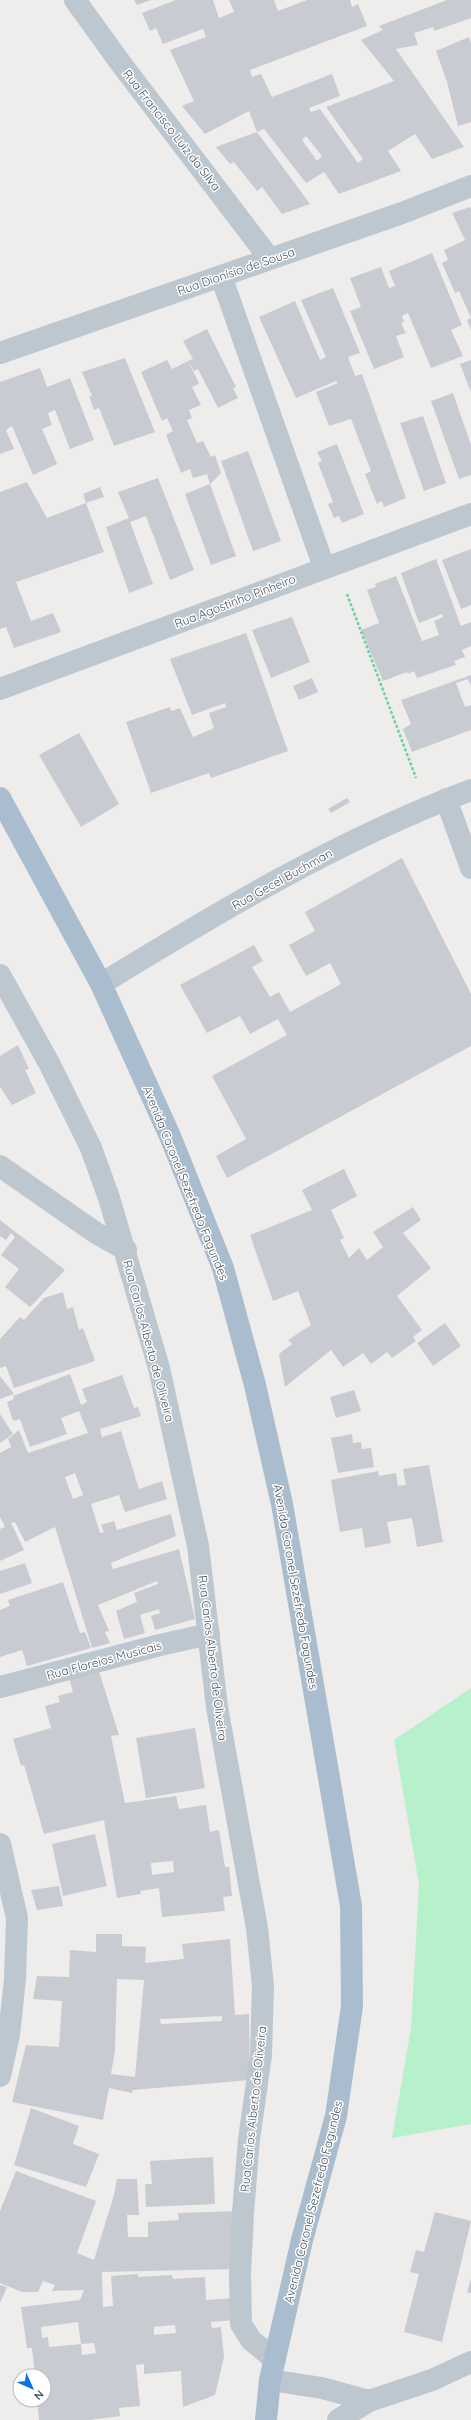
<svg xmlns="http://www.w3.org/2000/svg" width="471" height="2420" font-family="Quicksand,sans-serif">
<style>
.green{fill:#b6f1cc}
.building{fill:#c9cbd2;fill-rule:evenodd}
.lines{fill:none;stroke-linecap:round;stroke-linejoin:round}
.path{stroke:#6cd19d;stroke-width:2.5;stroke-dasharray:3 2;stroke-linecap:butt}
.minor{stroke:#bcc7d0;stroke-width:22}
.major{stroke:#aabdce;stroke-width:22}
.labels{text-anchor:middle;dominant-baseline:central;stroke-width:3;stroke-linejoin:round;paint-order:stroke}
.street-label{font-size:12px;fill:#44505b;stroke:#fff}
</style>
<rect width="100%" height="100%" fill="#efecec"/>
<path class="green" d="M471 1688V2124L392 2138 411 2028 419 1884 394 1740Z"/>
<path class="building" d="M134 0H151L137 5Z
M176 0H213L219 18 234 12 229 0H274L278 11 307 0H350L352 7 358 4 367 26 250 70 252 77 261 74 272 97 332 74 340 96 309 108 311 112 320 109 358 163 363 159 326 107 394 81 361 40 383 30 379 26 447 0H471V18L434 31 433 27 414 33 418 45 396 49 464 147 432 159 415 134 388 151 401 171 339 194 324 172 306 183 264 129 257 132 249 111 205 134 182 106 194 101 170 50 206 37 203 29 163 44 156 28 150 31 142 13ZM306 136 322 156 317 161 302 140Z
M469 37 471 43V122L458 126 447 82 436 51Z
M257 132 310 204 282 214 262 187 257 191 234 162 230 164 216 147Z
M470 207 471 209V330L467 320 471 318 459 291 455 293 442 263 448 260 444 250 465 240 452 213Z
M432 253 462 325 451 330 463 356 431 368 408 313 402 316 404 322 401 323 406 333 396 336 404 357 374 369 350 311 361 307 350 278 381 267 389 288 395 286 389 271Z
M333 288 360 353 348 357 355 376 362 374 406 498 384 507 382 501 377 504 365 474 371 471 351 419 329 426 316 392 338 383 336 381 296 398 259 317 295 301 320 360 326 357 301 300Z
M207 329 236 387 233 388 238 398 218 408 198 369 194 371 188 361 193 359 183 341Z
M125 358 155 432 114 446 99 408 94 410 89 396H92L82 372Z
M167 360 172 369 188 361 198 381 199 384 192 387 201 405 189 410 192 418 187 420 197 443 203 441 211 457 215 455 221 473 210 484 236 556 211 565 185 494 210 484 207 474 193 478 190 469 181 473 166 435 173 431 167 418 162 421 141 372Z
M471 360V392L460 364Z
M40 368 47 387 70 378 94 440 70 449 55 410 48 413 52 425 42 429 57 464 33 475 12 426 6 430 14 449 0 454V382Z
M453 393 471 445V475L459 479 431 401Z
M423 416 446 483 424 491 400 423Z
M337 444 364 514 342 523 339 516 334 518 328 504 333 502 318 463 322 461 317 452Z
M248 451 281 541 253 551 221 461Z
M158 478 194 570 170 580 146 516 130 522 153 584 129 593 106 527 129 518 118 492Z
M27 482 47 518 86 503 104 552 16 582 31 621 53 613 61 632 14 648 6 627 0 629V492Z
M100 487 104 497 86 503 83 494Z
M471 549V605L461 609 442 560Z
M436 559 461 626 471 622V646L462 650 465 657 454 661 456 665 417 678 414 671 408 674 407 672 383 681 361 630 379 623 367 590 376 587 375 584 396 576 422 641 439 635 434 621 443 617 442 614 419 623 401 573Z
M292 617 310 662 271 678 252 630Z
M246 633 288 751 211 778 209 773 151 793 126 722 170 707 171 711 180 708 193 737 214 728 209 713 226 707 225 703 192 715 170 659Z
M471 675V686L468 679 456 683 465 707 471 705V730L412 752 403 729 411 724 401 700Z
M312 678 318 692 299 700 293 686Z
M79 733 119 804 81 827 39 755Z
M347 798 350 802 331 813 328 809Z
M402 858 471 994V1046L227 1178 216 1156 246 1139 212 1076 287 1035 278 1019 250 1034 240 1016 207 1033 180 985 254 945 263 961 252 967 270 997 279 992 290 1012 341 984 330 963 306 976 289 945 315 931 305 912Z
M18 1045 29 1069 25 1070 36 1093 12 1105 0 1087V1056Z
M344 1169 357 1196 331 1210 344 1238 340 1240 349 1258 359 1248 367 1260 383 1247 373 1232 413 1207 421 1220 403 1233 431 1268 397 1296 422 1330 413 1337 416 1341 392 1358 387 1352 371 1364 363 1353 343 1367 331 1350 285 1387 279 1354 292 1344 288 1340 311 1325 298 1291 273 1301 250 1235 312 1210 302 1190Z
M0 1220 65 1270 30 1307 5 1287 19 1269 1 1255 15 1237 11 1233 6 1240 0 1236Z
M63 1292 67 1309 73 1307 79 1330 83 1328 95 1361 14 1388 6 1366 0 1368V1339L20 1317 24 1320 44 1298Z
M445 1323 461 1346 433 1366 417 1343Z
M70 1374 81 1405 87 1402 82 1389 122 1375 134 1408 138 1407 141 1416 100 1429 102 1437 121 1431 139 1489 162 1481 167 1499 125 1512 119 1495 91 1504 100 1533 104 1532 101 1525 114 1521 117 1530 171 1514 176 1536 111 1563 113 1569 179 1549 195 1619 155 1630 151 1616 160 1613 159 1609 140 1615 145 1633 124 1639 116 1611 137 1602 134 1593 158 1584 157 1581 98 1605 109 1631 105 1632 110 1643 92 1648 55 1527 25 1542 15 1522 11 1523 24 1550 0 1561V1529L5 1527 0 1517V1453L11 1447 8 1439 19 1430 28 1453 88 1433 79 1411 61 1418 67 1434 30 1447 20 1419 13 1421 7 1402 14 1399 13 1396ZM75 1473 83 1495 73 1499 65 1477Z
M0 1376 14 1394 0 1399Z
M354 1390 361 1411 336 1418 330 1397Z
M0 1414 13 1434 0 1443Z
M352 1434 353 1443 361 1442 362 1449 371 1448 374 1467 338 1473 331 1438Z
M429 1465 443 1542 417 1547 412 1518 387 1522 391 1543 365 1548 362 1528 340 1532 331 1480 378 1471 379 1476 396 1473 398 1486 406 1485 403 1469Z
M25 1563 32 1583 0 1594V1571Z
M63 1582 80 1633 85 1632 91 1648 27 1666 22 1650 0 1657V1610L10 1606 8 1600Z
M97 1665 119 1735 111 1736 125 1803 176 1796 179 1809 206 1805 210 1832 219 1830 225 1867H229L232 1896 223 1897 225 1911 162 1917 159 1888 140 1891 141 1894 117 1898 104 1820 44 1834 24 1765 21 1766 13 1739 51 1728 45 1706 60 1702 58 1696 73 1692 68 1673ZM173 1861 174 1872 152 1875 151 1863Z
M195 1728 205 1788 146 1798 136 1738Z
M95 1834 107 1886 63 1896 52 1844Z
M59 1886 63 1906 37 1910 31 1890Z
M96 1934H122V1946L146 1947 145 1963 184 1959 182 1944 230 1939 235 2015 249 2014 250 2080 133 2090 132 2093 109 2088 103 2120 12 2102 26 2045 59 2047 62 2001 33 1999 37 1976 69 1977 70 1950 96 1952ZM117 1979 144 1980 135 2077 111 2074 115 2051ZM222 2016V2021L161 2024 160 2019Z
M31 2108 79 2126 73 2144 99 2154 86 2187 14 2165Z
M213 2157 215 2204 146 2207 145 2184H152L150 2161Z
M16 2171 96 2201 77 2253 94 2260 114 2195 117 2179H137L139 2215H127L128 2237H148V2222L179 2220 178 2213 241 2211 235 2269 102 2272 103 2307 113 2306 111 2276 138 2274V2277L172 2275 173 2279 205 2277 206 2300 236 2298 235 2320 211 2322 212 2328 221 2327 224 2357 215 2395 183 2407 181 2371 144 2374V2364L136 2365 140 2406 119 2408 120 2416 90 2420H39L37 2400H44V2376H35L32 2348H27L21 2307 80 2300 84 2290 52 2291 55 2285 43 2281 38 2292H22L0 2283V2211ZM78 2322 81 2344 94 2343 96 2353 82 2355 81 2344 49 2347 48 2337 42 2338 41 2327ZM175 2325 176 2333 154 2335V2327Z
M435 2212 471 2221 442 2342 404 2332 419 2274 410 2272 416 2250 424 2252Z
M471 2279V2293L467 2292Z
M0 2285 7 2287 0 2303Z"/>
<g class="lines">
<path class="path" d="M347 594 416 778"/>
<path class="minor" d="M75 0 122 65 270 259
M221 276 324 567
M0 353 402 213 471 186
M0 689 471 514
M446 799 471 868
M0 975 49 1063 91 1148 109 1198 159 1368 198 1546 217 1707 257 1928 263 1986 261 2055 249 2139 243 2213 240 2274 241 2324 251 2340 275 2360
M101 984C220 911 340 839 471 790
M0 1166 96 1233 126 1250
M0 1687 160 1645 209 1634
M0 1844 17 1918 15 1979 9 2035 0 2076
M270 2380 322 2388 369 2401
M338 2420 369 2401 432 2380 471 2362"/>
<path class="major" d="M0 798 101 984 170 1136 223 1268 255 1385 282 1504 351 1906 352 2006 336 2116 302 2240 270 2380 266 2420"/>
</g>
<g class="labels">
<g class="street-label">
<text transform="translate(172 130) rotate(52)">Rua Francisco Luiz da Silva</text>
<text transform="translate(236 271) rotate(-19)">Rua Dionísio de Sousa</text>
<text transform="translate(235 601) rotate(-21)">Rua Agostinho Pinheiro</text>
<text transform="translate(282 879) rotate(-29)">Rua Gecel Buchman</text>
<text transform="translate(186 1183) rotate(68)">Avenida Coronel Sezefredo Fagundes</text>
<text transform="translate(149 1341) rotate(75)">Rua Carlos Alberto de Oliveira</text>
<text transform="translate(296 1587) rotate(80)">Avenida Coronel Sezefredo Fagundes</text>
<text transform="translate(213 1658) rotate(83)">Rua Carlos Alberto de Oliveira</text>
<text transform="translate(104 1660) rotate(-15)">Rua Floreios Musicais</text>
<text transform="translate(253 2109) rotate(-84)">Rua Carlos Alberto de Oliveira</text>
<text transform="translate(313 2202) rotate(-76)">Avenida Coronel Sezefredo Fagundes</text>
</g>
</g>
<g transform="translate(32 2388) rotate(135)"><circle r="19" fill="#ffffff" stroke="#b4b9bd"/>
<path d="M0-3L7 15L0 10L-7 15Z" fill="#0d72e8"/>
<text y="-6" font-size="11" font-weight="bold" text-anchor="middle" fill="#44505b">N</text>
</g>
</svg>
